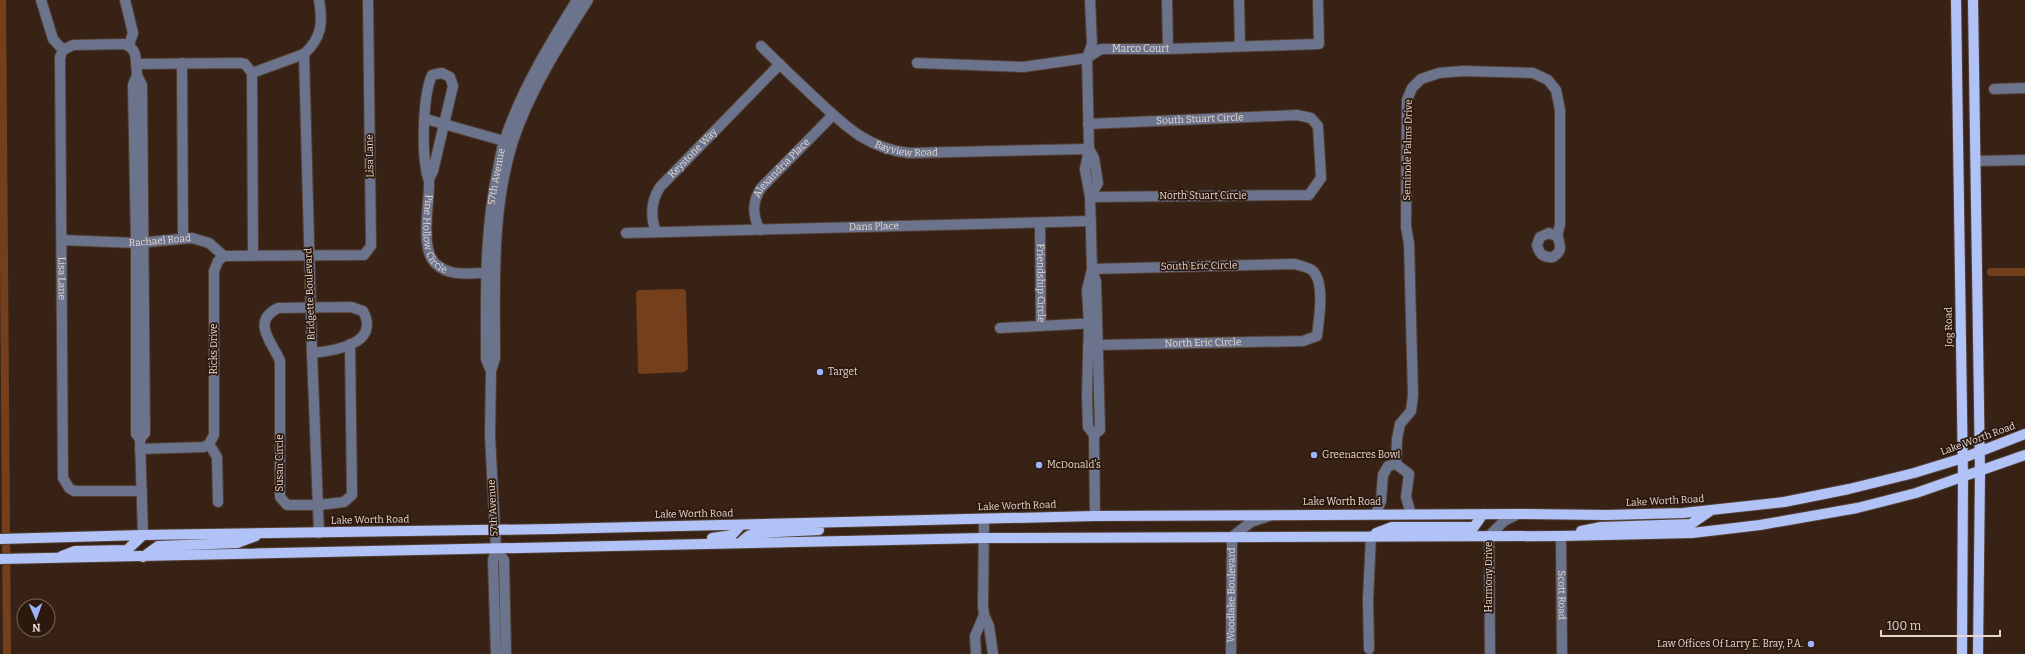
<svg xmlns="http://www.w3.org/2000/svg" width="2025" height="654" font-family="Bitter,serif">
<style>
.water{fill:#753f1c}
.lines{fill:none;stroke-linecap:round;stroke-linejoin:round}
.canal{stroke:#753f1c;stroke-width:8}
.minor-casing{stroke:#533f33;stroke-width:12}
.major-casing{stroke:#533f33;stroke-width:12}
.minor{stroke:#6c748d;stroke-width:10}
.major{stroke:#b1c2f6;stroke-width:10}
.poi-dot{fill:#9db4fd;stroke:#2c180c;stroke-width:1.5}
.labels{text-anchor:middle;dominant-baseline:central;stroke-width:3.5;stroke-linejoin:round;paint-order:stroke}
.street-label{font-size:10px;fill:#e5d7cf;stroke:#2c180c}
.poi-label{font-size:10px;fill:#e5d7cf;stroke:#2c180c;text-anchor:start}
</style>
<rect width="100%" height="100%" fill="#372215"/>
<path class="water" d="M684 289 686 292 688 369 684 372 640 374 638 372 636 293 638 290Z"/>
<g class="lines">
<path class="canal" d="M2 0 7 654
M1991 272H2025"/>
<defs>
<g id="minor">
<path d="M41 0 53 39 63 50"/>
<path d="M125 0 133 33 129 45"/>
<path d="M1090 0 1092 44 1087 58 1089 149 1085 169 1090 197 1092 269 1087 290 1089 324 1087 395 1088 427 1094 435 1095 516"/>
<path d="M1167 0 1168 49"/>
<path d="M1239 0 1240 46"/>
<path id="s1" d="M761 46C778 63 796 80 814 97 844 125 866 148 909 153L1089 149"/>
<path id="s2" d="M63 50 60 57 63 478 69 488 74 491H142"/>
<path d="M63 50 73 45 124 44C139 49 135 61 137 73 137 77 140 81 142 85L145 433 140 439"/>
<path d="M182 63 183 238"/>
<path id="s3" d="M917 63 1023 67 1087 58 1101 49H1168L1319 44 1318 0"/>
<path d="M136 64 240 63 245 64 252 73"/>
<path d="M252 73 253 255"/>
<path d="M252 73 304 54"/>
<path d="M137 75 133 85 136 243V434L140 439 143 535"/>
<path d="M1994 89 2025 88"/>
<path d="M426 119 504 141"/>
<path id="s4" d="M1088 124 1297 115 1311 118 1318 126 1321 178 1309 195 1090 197"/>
<path d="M1089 149 1094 158 1098 183 1090 197"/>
<path d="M1976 161 2025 160"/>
<path id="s5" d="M429 179 433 171 453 86 450 77 442 73 432 75C423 95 422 146 426 169 426 173 428 177 429 181 430 201 419 250 436 264 450 277 468 273 486 273"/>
<path id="s6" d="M1040 223 1041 326"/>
<path id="s7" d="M760 230C752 215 752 202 761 188L833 115"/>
<path id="s8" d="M656 232C650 216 651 201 660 187L780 64"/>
<path id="s9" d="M626 233 1091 221"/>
<path id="s10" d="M62 240 136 243 192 238 209 243 224 256 364 255 371 246 368 0"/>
<path d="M1092 271 1096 281 1100 430 1094 435"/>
<path d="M1000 328 1096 323"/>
<path id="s11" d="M1088 346 1098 345 1303 341 1317 336C1319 319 1325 283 1313 271 1309 267 1300 266 1295 264L1092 269"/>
<path d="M312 353C334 351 381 344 363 311L351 307 278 308C250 322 273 343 280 361V497L287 505H319L344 502 352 495 350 344"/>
<path id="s12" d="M491 371 486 359C486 295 484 231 498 169 500 159 501 149 505 139 522 89 549 45 577 0"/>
<path d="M209 444 217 457 218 502"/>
<path d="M140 449 204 447 209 444 214 435V271L218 261 224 256"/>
<path d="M1396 464 1397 439 1400 424 1411 411 1413 395 1409 243 1406 227 1407 100 1412 88 1421 79 1439 73 1463 71 1533 73 1548 80 1556 90 1560 110V225C1559 228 1557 234 1558 237 1560 246 1563 251 1553 257 1544 258 1539 254 1537 245L1540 237 1549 233 1558 237"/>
<path d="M1376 514 1381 501 1383 475 1388 466 1396 464 1409 474 1406 497 1411 514"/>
<path d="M984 520 983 606 984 615 989 626 993 654"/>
<path d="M319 533 312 353 304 54C322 38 323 22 319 0"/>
<path id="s13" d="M1561 536 1562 654"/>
<path d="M496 549 504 560 506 654"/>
<path d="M1369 649 1368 599 1371 536"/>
<path d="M496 654 493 560 496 549 490 436 491 371 495 358C495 286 491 211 513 141 530 90 559 45 588 0"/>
<path d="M976 654 975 636 984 615"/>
<path id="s14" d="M1231 654 1232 537 1251 522 1269 516"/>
<path d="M1490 654 1489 536 1504 521 1518 514"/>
</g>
<path id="major" d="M1956 0 1963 478 1962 654
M1973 0 1980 472 1978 654
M1581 531 1601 527 1691 524 1710 511
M1376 533 1392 527H1474L1483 514
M712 538 732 535 741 525
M0 539 143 535 552 529 1095 516 1518 514 1607 515 1683 513 1784 502 1849 489 1914 473 1963 458 2025 434
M740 543 748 536 756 533 819 530
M62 556 75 551 127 550 143 535
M143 557 158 546 237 543 256 536
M0 559 984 538 1561 536 1692 533 1760 525 1857 508 1916 493 2025 455"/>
</defs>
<use href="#minor" class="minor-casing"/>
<use href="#major" class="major-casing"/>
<use href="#minor" class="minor"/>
<use href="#major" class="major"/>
</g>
<g class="poi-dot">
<circle cx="820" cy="372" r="4"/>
<circle cx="1314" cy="455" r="4"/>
<circle cx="1039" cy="465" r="4"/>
<circle cx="1811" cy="644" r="4"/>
</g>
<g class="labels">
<g class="street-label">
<text stroke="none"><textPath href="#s3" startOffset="227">Marco Court</textPath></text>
<text stroke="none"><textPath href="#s4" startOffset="112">South Stuart Circle</textPath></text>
<text stroke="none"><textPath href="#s1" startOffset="183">Bayview Road</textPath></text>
<text transform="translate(1408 150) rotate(-89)">Seminole Palms Drive</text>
<text stroke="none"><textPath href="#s8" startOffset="94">Keystone Way</textPath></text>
<text transform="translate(370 156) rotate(-91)">Lisa Lane</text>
<text stroke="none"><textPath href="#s7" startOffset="73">Alexandria Place</textPath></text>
<text stroke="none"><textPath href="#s12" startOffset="196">57th Avenue</textPath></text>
<text x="1203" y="196">North Stuart Circle</text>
<text stroke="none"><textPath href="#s9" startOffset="248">Dans Place</textPath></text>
<text stroke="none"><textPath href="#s5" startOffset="288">Pine Hollow Circle</textPath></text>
<text stroke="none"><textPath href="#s10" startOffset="98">Rachael Road</textPath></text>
<text transform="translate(1199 266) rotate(-1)">South Eric Circle</text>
<text stroke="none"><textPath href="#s2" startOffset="229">Lisa Lane</textPath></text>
<text stroke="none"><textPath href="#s6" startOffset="60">Friendship Circle</textPath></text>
<text transform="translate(310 294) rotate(-92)">Bridgette Boulevard</text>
<text transform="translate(1949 327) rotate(-91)">Jog Road</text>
<text stroke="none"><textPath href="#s11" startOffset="115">North Eric Circle</textPath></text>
<text transform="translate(214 349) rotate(-90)">Ricks Drive</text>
<text transform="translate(1978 439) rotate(-20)">Lake Worth Road</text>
<text transform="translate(280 463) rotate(-90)">Susan Circle</text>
<text transform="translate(1665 501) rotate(-3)">Lake Worth Road</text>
<text x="1342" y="502">Lake Worth Road</text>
<text transform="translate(1017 506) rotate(-2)">Lake Worth Road</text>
<text transform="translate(493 508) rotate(-93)">57th Avenue</text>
<text transform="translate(694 514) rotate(-1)">Lake Worth Road</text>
<text transform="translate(370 520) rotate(-1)">Lake Worth Road</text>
<text transform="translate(1489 577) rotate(-90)">Harmony Drive</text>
<text stroke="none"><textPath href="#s14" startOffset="59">Woodlake Boulevard</textPath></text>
<text stroke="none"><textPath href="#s13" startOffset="59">Scott Road</textPath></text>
</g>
<g class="poi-label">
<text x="828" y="372">Target</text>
<text x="1322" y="455">Greenacres Bowl</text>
<text x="1047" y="465">McDonald's</text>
<text x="1803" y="644" text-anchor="end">Law Offices Of Larry E. Bray, P.A.</text>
</g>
</g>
<g transform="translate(36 618) rotate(178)"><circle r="19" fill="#2c180c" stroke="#76645a"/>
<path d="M0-3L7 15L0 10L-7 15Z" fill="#9db4fd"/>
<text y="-6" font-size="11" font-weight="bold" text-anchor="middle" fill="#e5d7cf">N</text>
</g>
<path d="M1881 630v6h119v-6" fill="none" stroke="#e5d7cf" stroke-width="2"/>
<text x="1887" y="630" font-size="12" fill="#e5d7cf" stroke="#2c180c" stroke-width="3" paint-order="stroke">100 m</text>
</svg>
